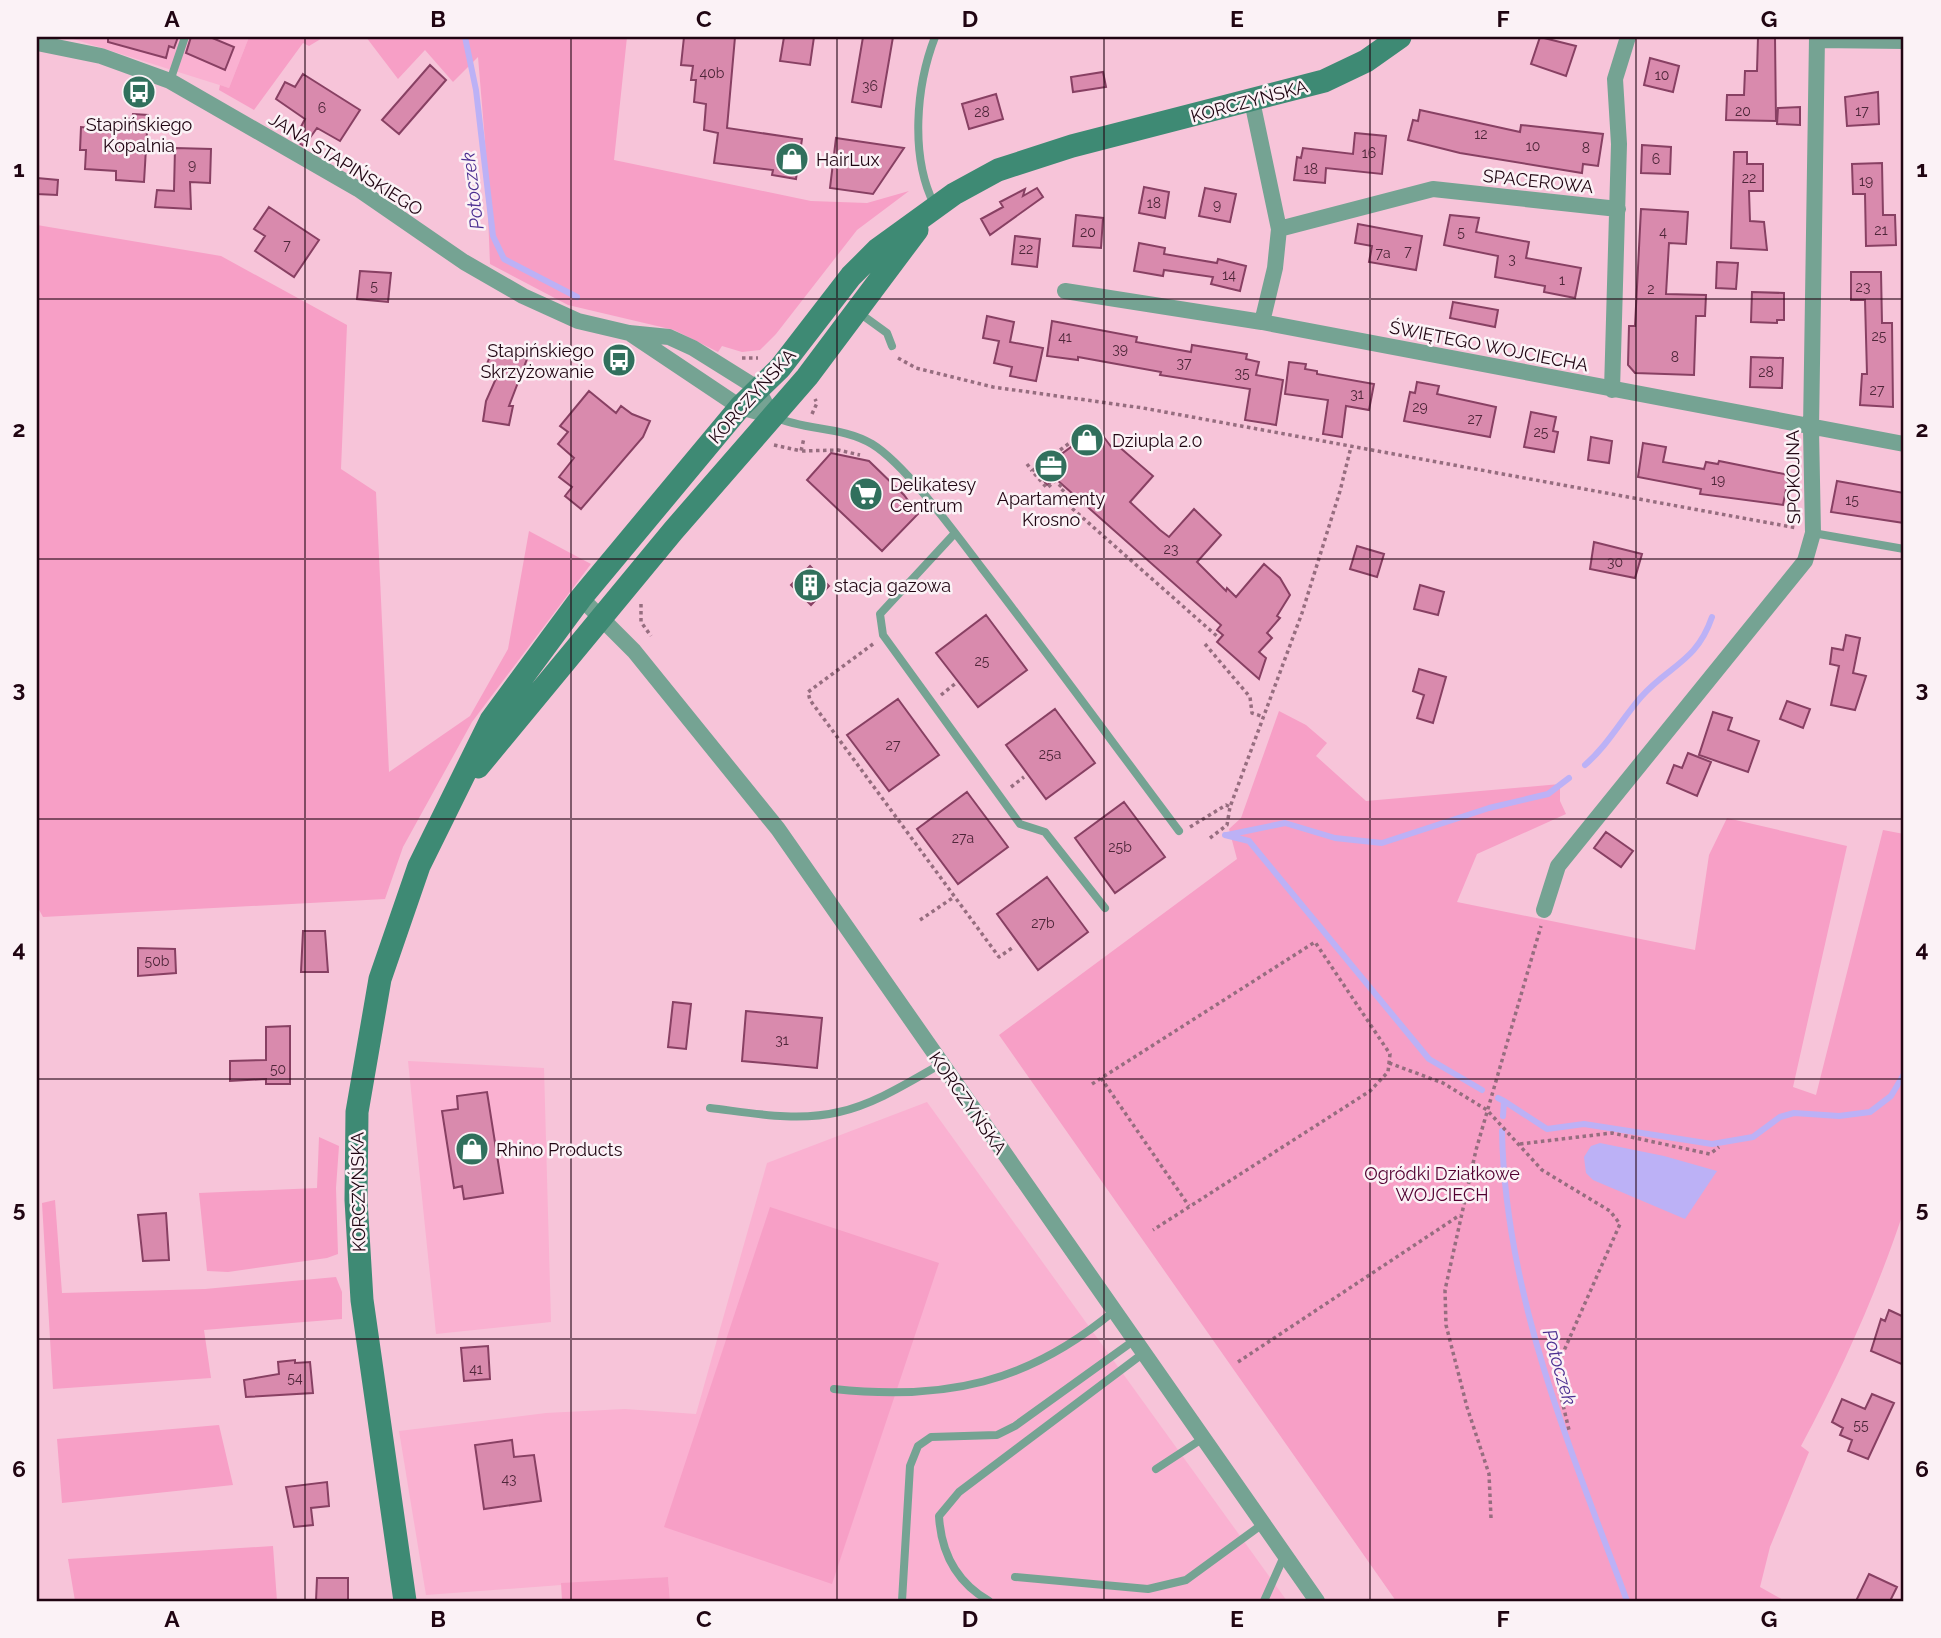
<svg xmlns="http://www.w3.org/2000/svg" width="1941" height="1638" font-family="Raleway,sans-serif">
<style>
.built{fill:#fab1d1}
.green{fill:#f79fc6}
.water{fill:#bcb1f6}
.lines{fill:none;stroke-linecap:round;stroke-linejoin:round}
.stream{stroke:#bcb1f6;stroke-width:6}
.building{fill:#d98aad;stroke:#884063;stroke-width:2}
.path{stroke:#966d7f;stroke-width:3.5;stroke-dasharray:3.5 3.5;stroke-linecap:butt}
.lane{stroke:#75a393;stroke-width:8}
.street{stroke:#75a393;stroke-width:16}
.secondary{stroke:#3e8a74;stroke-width:23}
.grid{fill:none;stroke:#200512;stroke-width:2;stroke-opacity:0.55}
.labels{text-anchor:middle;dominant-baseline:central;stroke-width:5;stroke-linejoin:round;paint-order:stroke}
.number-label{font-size:14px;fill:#4e2639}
.street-label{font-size:18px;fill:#200512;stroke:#fbf2f6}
.poi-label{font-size:18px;fill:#200512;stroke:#fbf2f6;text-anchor:start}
.park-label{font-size:18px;fill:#520031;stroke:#fbf2f6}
.water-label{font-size:19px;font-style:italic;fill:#4c2f91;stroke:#fbf2f6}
.neatline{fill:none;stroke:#200512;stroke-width:2.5}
.grid-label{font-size:23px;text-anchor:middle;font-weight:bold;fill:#200512}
</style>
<rect width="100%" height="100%" fill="#f7c4d9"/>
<path class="built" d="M67 37H249L229 88Z
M408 1061 544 1068 551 1322 436 1334Z
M927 1102 1287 1601H670L668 1577 426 1595 399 1431 546 1413 625 1409 696 1414 767 1163Z"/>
<path class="green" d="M249 37H324L309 46 303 43 254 110 219 90 220 85 229 88Z
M366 37H627L614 160 811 201 867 203 909 191 857 230 776 334 760 350 742 352 722 346 718 352 674 330 568 305 490 264 485 141 478 57 453 82 425 50 398 79Z
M37 225 221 256 347 325 341 469 376 492 389 772 470 716 508 649 529 531 591 564 472 722 403 847 385 899 43 917 37 906Z
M1279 711 1306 725 1327 743 1316 756 1366 801 1560 784V801L1566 814 1477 854 1457 902 1695 950 1709 855 1727 818 1847 846 1793 1087 1816 1095 1883 830 1904 834V1210C1877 1292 1842 1370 1801 1446L1809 1452 1770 1547 1760 1587 1785 1601H1396L999 1035 1237 859 1229 829 1241 818Z
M319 1137 339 1146 336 1188 338 1254 327 1258 228 1272 207 1271 199 1193 317 1188Z
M55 1200 62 1293 205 1289 336 1277 342 1292V1319L204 1330 211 1378 53 1389 42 1203Z
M770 1207 939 1263 832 1584 664 1527Z
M219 1425 233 1485 62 1503 57 1439Z
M273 1546 277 1601H75L68 1559Z
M668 1577 670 1601H562L561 1583Z"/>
<path class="water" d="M1600 1143 1664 1156 1717 1171 1685 1219 1593 1180 1586 1173 1584 1157 1591 1146Z"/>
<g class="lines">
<path class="stream" d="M465 37 476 90 493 236 504 259 577 297
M1585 765C1608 745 1621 720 1641 697 1669 665 1696 663 1712 617
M1225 835 1249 841 1429 1059 1482 1090
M1227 835 1285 823 1335 838 1382 843 1489 808 1548 794 1569 778
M1498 1098 1504 1101 1503 1116
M1504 1101 1547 1129 1584 1124 1712 1144 1753 1137 1780 1117 1794 1113 1839 1116 1870 1112 1891 1096 1904 1074
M1502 1131C1505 1296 1571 1450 1627 1601"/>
</g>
<path class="building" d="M108 37H178L174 48 169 46 166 58 108 42Z
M191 37H210L234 47 225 70 186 53Z
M684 37H735L727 128 802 139 796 179 772 175 773 170 714 163 718 133 704 130 706 104 694 102 696 80H691L693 66 681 65Z
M784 37H814L810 65 780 61Z
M863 37H893L881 107 852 102Z
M1540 37 1576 46 1566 76 1531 64Z
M1758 37H1775L1776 121 1726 120 1727 95H1744L1745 71H1757Z
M1650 58 1679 66 1673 92 1644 85Z
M430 65 446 80 399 134 382 120Z
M1103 72 1106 87 1073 92 1071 77Z
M303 74 360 110 340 141 317 128 304 146 294 140 305 119 276 99 285 82 295 87Z
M1878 92 1879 124 1847 126 1845 97Z
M996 94 1003 119 969 129 962 104Z
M1800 107V125L1777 124 1778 108Z
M1420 110 1520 132 1521 125 1603 134 1598 166 1583 164 1582 173 1460 153 1408 140 1413 120 1418 121Z
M133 114 148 115 144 182 116 180V171L85 169 86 150H80L81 127 122 130 123 118 132 119Z
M1355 133 1386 136 1382 174 1326 168 1325 183 1294 180 1297 157 1301 158 1303 148 1353 154Z
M836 138 904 148 873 194 830 188Z
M1642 145 1671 147 1670 174 1641 173Z
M175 148 211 149 210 183 190 182 191 209 155 207 157 190 174 191Z
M1734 152H1747V164H1763V191H1749L1750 221 1764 222 1767 250 1731 248Z
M1882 163 1883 215H1895L1896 245 1866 246 1865 194H1853L1852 164Z
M37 178 58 180 57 195 37 194Z
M1144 187 1169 192 1165 218 1139 213Z
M1037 188 1043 197 990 235 981 219 1003 207 1000 202 1025 189 1023 196Z
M1205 188 1236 194 1230 222 1199 216Z
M269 207 319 240 294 277 255 251 265 236 254 229Z
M1641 209 1688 212 1686 244 1669 243 1666 294 1706 295 1705 316H1696L1694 375 1635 373 1628 365 1629 326H1635Z
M1076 215 1103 218 1101 248 1073 246Z
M1450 215 1479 218 1476 232 1529 242 1526 258 1581 268 1575 298 1544 292 1545 286 1495 277 1498 256 1444 245Z
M1358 224 1422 236 1416 270 1369 262 1372 246 1355 243Z
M1015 236 1040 239 1037 267 1012 264Z
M1139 243 1165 248 1164 254 1217 263 1218 259 1246 266 1240 291 1211 284 1213 277 1164 270 1163 276 1134 271Z
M1717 262 1738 263 1736 289 1716 288Z
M360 271 391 273 388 302 357 299Z
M1851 272H1881L1882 323H1892L1893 407 1860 405 1862 374H1867L1865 300H1851Z
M1752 292 1784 293V320H1777V323L1751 322Z
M1453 302 1498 310 1495 327 1450 318Z
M987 316 1014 322 1010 342 1043 348 1036 381 1010 376 1012 367 994 363 999 341 983 338Z
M1052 321 1137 337 1136 342 1191 352 1192 345 1247 354 1246 359 1259 362 1256 375 1283 380 1276 425 1245 420 1250 389 1160 375 1161 372 1078 357V360L1047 356Z
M494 346 527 359 509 406H513L509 425 483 421 486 401 498 374 485 369Z
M1751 357 1783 358 1782 388 1750 387Z
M1289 362 1306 364 1305 369 1317 371V374L1374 384 1369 410 1346 406 1342 437 1323 434 1328 400 1285 394Z
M1417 382 1439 386 1437 394 1496 407 1490 437 1404 421 1410 392 1415 393Z
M589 391 616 413 621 406 632 414 650 421 643 437 581 509 565 496 572 487 559 477 574 458 558 444 568 432 560 426Z
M1531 412 1556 417 1553 431 1558 432 1554 452 1524 447Z
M1097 428 1112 448 1117 445 1153 476 1130 502 1160 530 1169 537 1194 509 1221 535 1197 562 1226 591 1227 588 1236 597 1264 564 1280 578 1290 595 1277 616 1280 618 1267 633 1272 638 1259 652 1266 658 1259 679 1217 642 1223 635 1217 630 1221 625 1056 479 1047 485 1037 472Z
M1591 437 1612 441 1609 463 1588 460Z
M1643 443 1666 447 1663 462 1704 469 1706 462 1718 464 1719 461 1789 475 1783 505 1700 494 1701 489 1638 477Z
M831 453 869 461 904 495 918 514 882 551 807 480Z
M1837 481 1904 493V523L1831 512Z
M1594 542 1642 554 1635 578 1590 569Z
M1357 546 1384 554 1377 577 1350 569Z
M810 566 829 586 811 605 791 585Z
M1420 585 1444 592 1438 615 1414 609Z
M986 615 1027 670 978 707 936 653Z
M1846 635 1860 638 1853 673 1866 676 1855 710 1831 705 1839 666 1830 664 1832 648 1843 650Z
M1419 669 1446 677 1433 723 1417 718 1424 695 1413 691Z
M898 699 939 755 889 791 847 735Z
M1787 701 1810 709 1803 728 1780 719Z
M1055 709 1095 763 1046 799 1006 745Z
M1713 712 1732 718 1728 730 1759 741 1748 772 1699 755Z
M1688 753 1711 762 1697 796 1667 783 1674 765 1682 768Z
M967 792 1008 847 958 884 917 829Z
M1124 802 1165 857 1115 893 1075 838Z
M1606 832 1633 851 1621 867 1594 848Z
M1047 877 1088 932 1038 970 997 914Z
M303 931H325L328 972H301Z
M138 948 175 949 176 973 138 976Z
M673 1002 691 1004 686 1049 668 1047Z
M746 1011 822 1018 817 1068 742 1061Z
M290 1026V1084H266V1079L230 1081V1061L266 1060V1027Z
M487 1092 503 1193 464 1199 462 1186 454 1188 442 1111 458 1109 457 1096Z
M166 1213 169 1260 143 1261 138 1215Z
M1889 1310 1904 1317V1365L1871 1351 1881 1319 1885 1321Z
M488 1346 490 1379 464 1381 461 1348Z
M295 1360V1363L310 1362 313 1393 246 1397 244 1380 279 1374 278 1362Z
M1872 1394 1894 1403 1868 1459 1848 1451 1852 1440 1840 1435 1843 1428 1832 1422 1842 1399 1865 1409Z
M512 1440 514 1457 534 1455 541 1501 484 1509 475 1445Z
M327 1482 329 1506 311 1508 313 1525 294 1527 286 1487Z
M1869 1574 1897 1587 1890 1601H1856Z
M317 1578H348V1601H316Z"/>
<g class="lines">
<path class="path" d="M742 358H758
M898 358 916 368 993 387 1143 408 1797 528
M812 414 817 403 815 399
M1091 427 1032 471 1047 488 1055 481 1064 489 1058 496 1219 638
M774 445 801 451 804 438
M802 451 838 450 860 455
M1027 464 1032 471
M641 604V622L651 636
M873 644 808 692 810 700 999 957 1012 948
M1205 644 1250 697 1252 713 1264 717
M941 695 956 683
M1011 787 1024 777
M1190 827 1226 805 1230 807
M1210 838 1227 825 1230 807 1302 613 1340 491 1351 447
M920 920 954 897
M1389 1063 1443 1083 1487 1110 1542 1170 1610 1211 1620 1224 1555 1371 1569 1430
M1101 1078 1189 1206
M1092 1084 1315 942 1390 1054 1388 1072 1370 1091 1153 1230
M1520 1144 1612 1133 1710 1154 1719 1147
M1238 1362 1460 1215
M1491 1518 1489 1474 1467 1407 1446 1325 1445 1290 1476 1150 1541 926"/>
<path class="lane" d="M170 81 185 37
M934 204C910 156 916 86 935 37
M858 312 887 333 892 346
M775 417C806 431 842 426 872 444 905 464 956 534 981 567 1048 654 1113 743 1179 831
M955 533 880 614 883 635 1020 824 1045 832 1105 908
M1813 533 1904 549
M710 1108C752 1113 797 1122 839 1112 875 1104 909 1082 941 1064
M834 1389C945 1401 1028 1383 1114 1311
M1156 1469 1205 1437
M1015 1577 1148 1589 1186 1580 1264 1523
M902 1601 910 1466 918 1446 931 1437 997 1435 1015 1426 1136 1339
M989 1601C956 1582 941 1552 939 1516L959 1492 1145 1352
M1264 1601 1285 1554"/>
<path class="street" d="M1817 40 1904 41
M37 43 101 56 170 81 358 189 464 262 523 296 578 321 629 333 669 337 693 348 757 388 772 416
M1252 101 1279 229 1275 268 1262 322
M1279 229 1433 189 1618 209
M1065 291 1262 322 1904 444
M631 334 740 407 772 416
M1612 390 1619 144 1615 79 1628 37
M581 598 634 651 778 829 1317 1601
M1544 910 1558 866 1805 561 1813 533 1811 429 1817 37"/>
<path class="secondary" d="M478 767 673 531 807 377 917 230
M405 1601 362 1300 356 1200 357 1112 380 979 419 866 491 720 581 598 740 407 780 368 851 276 878 249 954 194 998 170 1072 146 1324 81 1366 61 1400 37"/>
</g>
<path class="grid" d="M305 37V1601M571 37V1601M837 37V1601M1104 37V1601M1370 37V1601M1636 37V1601M37 299H1904M37 559H1904M37 819H1904M37 1079H1904M37 1339H1904"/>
<defs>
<symbol id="bus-disc" viewBox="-11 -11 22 22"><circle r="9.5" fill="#31705d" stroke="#fbf2f6"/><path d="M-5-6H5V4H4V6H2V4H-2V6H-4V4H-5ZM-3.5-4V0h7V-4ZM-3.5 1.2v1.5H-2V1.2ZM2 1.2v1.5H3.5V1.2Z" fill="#fff"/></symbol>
<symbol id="shop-disc" viewBox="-11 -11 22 22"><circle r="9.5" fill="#31705d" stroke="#fbf2f6"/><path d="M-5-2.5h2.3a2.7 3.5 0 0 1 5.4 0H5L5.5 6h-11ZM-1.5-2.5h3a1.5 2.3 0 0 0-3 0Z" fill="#fff"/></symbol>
<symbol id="office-disc" viewBox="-11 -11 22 22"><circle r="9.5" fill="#31705d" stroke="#fbf2f6"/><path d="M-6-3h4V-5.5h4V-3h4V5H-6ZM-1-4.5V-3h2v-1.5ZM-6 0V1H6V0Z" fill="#fff"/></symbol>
<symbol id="supermarket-disc" viewBox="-11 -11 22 22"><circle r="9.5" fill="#31705d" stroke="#fbf2f6"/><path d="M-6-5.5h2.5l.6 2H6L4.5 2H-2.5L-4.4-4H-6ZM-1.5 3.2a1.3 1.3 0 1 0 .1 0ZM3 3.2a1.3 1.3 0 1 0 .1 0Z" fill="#fff"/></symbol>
<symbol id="building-disc" viewBox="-11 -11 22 22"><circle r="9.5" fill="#31705d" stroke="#fbf2f6"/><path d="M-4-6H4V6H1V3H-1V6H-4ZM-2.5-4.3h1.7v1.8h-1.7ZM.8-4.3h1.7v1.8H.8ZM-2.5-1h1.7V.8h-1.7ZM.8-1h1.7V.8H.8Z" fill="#fff"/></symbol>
</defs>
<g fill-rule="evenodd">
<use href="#bus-disc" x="120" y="73" width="38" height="38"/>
<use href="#shop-disc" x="773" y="140" width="38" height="38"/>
<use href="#bus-disc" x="600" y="341" width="38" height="38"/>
<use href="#shop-disc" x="1068" y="421" width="38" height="38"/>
<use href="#office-disc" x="1032" y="447" width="38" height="38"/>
<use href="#supermarket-disc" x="847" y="475" width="38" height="38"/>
<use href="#building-disc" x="791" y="566" width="38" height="38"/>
<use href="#shop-disc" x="453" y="1130" width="38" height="38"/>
</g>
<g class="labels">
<g class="number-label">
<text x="712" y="73">40b</text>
<text x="1662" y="75">10</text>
<text x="870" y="86">36</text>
<text x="322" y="108">6</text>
<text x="1743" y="111">20</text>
<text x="1862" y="111">17</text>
<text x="982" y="112">28</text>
<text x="1481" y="134">12</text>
<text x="1533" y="146">10</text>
<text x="1586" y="148">8</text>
<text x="1369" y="153">16</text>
<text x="1656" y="159">6</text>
<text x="192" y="165">9</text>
<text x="1311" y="169">18</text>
<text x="1749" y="178">22</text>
<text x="1866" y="181">19</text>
<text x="1154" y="203">18</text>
<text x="1217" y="205">9</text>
<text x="1881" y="230">21</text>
<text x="1088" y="232">20</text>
<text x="1461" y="232">5</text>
<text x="1663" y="232">4</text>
<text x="287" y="245">7</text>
<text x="1026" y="249">22</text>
<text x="1408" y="251">7</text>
<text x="1383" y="253">7a</text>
<text x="1512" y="259">3</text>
<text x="1229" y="275">14</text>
<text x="1562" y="280">1</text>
<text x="374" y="286">5</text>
<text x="1863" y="287">23</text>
<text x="1651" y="289">2</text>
<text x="1879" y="336">25</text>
<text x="1065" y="337">41</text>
<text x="1120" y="349">39</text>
<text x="1675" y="357">8</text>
<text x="1184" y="363">37</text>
<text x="1766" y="372">28</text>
<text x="1242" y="373">35</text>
<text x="1877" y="390">27</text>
<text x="1357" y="394">31</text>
<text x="1420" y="407">29</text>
<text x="1475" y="419">27</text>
<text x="1541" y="432">25</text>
<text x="1718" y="480">19</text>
<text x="1852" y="500">15</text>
<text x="1171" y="549">23</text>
<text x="1615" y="562">30</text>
<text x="982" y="661">25</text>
<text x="893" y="745">27</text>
<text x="1050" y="754">25a</text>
<text x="963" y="838">27a</text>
<text x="1120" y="847">25b</text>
<text x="1043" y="923">27b</text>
<text x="157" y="961">50b</text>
<text x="782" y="1040">31</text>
<text x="278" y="1069">50</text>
<text x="476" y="1369">41</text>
<text x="295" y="1378">54</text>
<text x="1861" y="1425">55</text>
<text x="509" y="1479">43</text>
</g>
<g class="street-label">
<text transform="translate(1249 101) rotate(-15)">KORCZYŃSKA</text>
<text transform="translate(346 164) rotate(32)">JANA STAPIŃSKIEGO</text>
<text transform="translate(1538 181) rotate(6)">SPACEROWA</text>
<text transform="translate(1489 346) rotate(11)">ŚWIĘTEGO WOJCIECHA</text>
<text transform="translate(752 396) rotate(-48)">KORCZYŃSKA</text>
<text transform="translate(1793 477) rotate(-91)">SPOKOJNA</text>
<text transform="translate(968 1103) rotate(55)">KORCZYŃSKA</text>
<text transform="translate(358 1192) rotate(-91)">KORCZYŃSKA</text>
</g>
<g class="poi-label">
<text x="139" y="124" text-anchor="middle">Stapińskiego<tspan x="139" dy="21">Kopalnia</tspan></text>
<text x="816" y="159">HairLux</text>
<text x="594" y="350" text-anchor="end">Stapińskiego<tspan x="594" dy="21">Skrzyżowanie</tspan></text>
<text x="1112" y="440">Dziupla 2.0</text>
<text x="890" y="484">Delikatesy<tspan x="890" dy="21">Centrum</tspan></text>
<text x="1051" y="498" text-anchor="middle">Apartamenty<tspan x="1051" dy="21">Krosno</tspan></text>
<text x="834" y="585">stacja gazowa</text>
<text x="496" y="1149">Rhino Products</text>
</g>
<g class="park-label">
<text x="1442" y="1173">Ogródki Działkowe<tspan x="1442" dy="21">WOJCIECH</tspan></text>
</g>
<g class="water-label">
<text transform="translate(472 191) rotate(-97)">Potoczek</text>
<text transform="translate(1560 1367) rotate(74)">Potoczek</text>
</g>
</g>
<rect width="1941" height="1638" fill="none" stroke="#fbf2f6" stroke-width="77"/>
<rect x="38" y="38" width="1864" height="1562" class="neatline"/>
<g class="grid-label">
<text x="172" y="27">A</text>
<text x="438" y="27">B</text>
<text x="704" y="27">C</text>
<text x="970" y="27">D</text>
<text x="1237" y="27">E</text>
<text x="1503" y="27">F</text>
<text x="1769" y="27">G</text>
<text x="19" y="177">1</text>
<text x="1922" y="177">1</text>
<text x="19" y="437">2</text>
<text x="1922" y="437">2</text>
<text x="19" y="697">3</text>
<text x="1922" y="697">3</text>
<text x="19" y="957">4</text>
<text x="1922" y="957">4</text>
<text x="19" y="1217">5</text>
<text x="1922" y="1217">5</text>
<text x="19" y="1477">6</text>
<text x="1922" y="1477">6</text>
<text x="172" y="1627">A</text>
<text x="438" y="1627">B</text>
<text x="704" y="1627">C</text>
<text x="970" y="1627">D</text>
<text x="1237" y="1627">E</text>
<text x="1503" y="1627">F</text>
<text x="1769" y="1627">G</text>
</g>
</svg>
